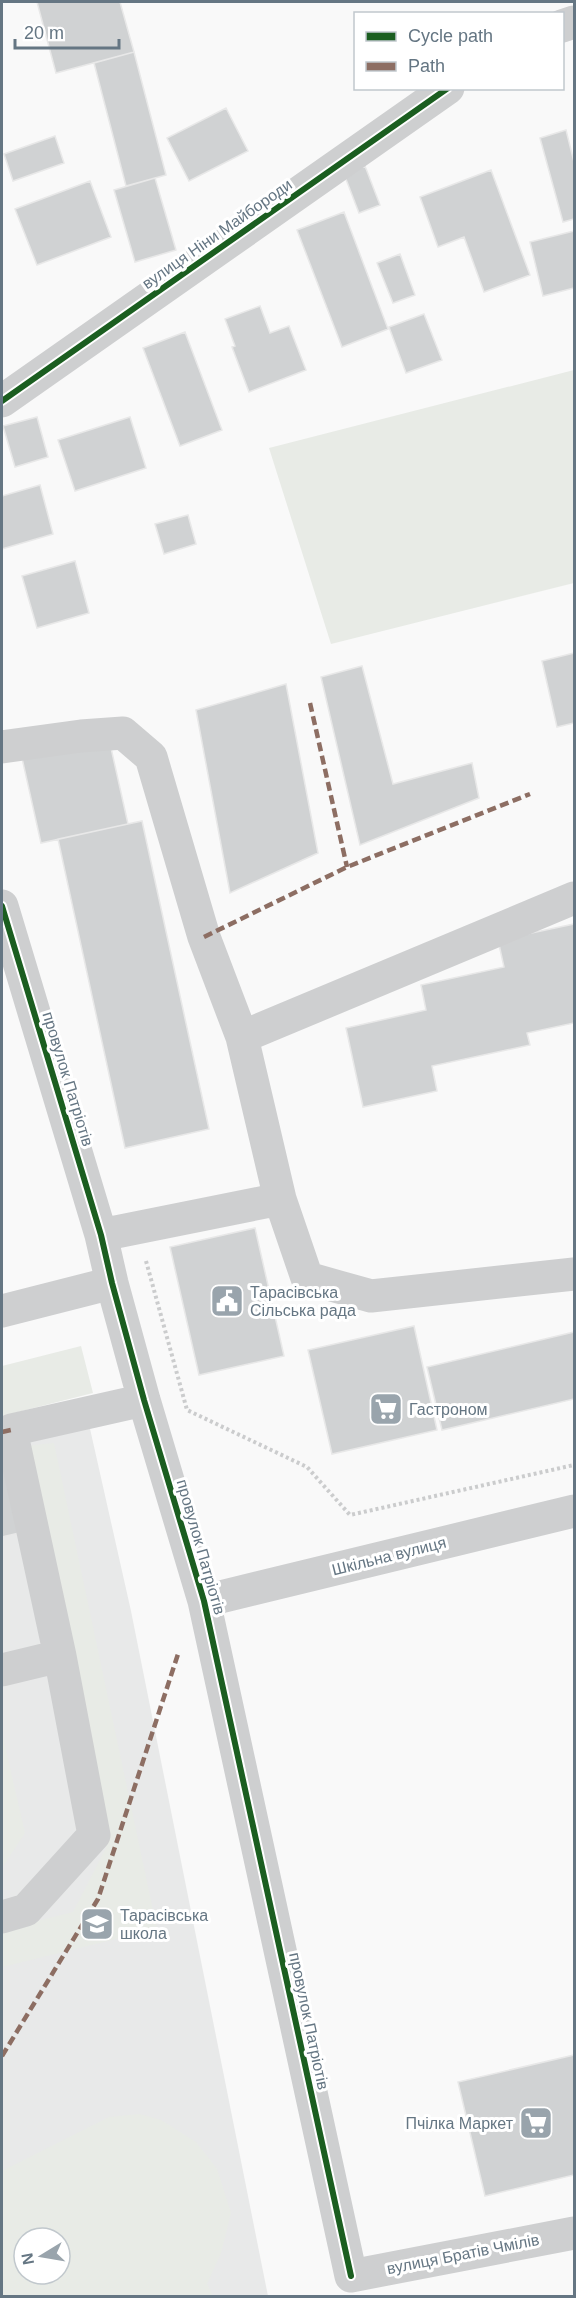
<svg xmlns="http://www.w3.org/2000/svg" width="576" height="2298" font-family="Arial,sans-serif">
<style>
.built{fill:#e8e9e9;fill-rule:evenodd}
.green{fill:#e8ebe6;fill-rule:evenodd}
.building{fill:#d0d2d3;stroke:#e8e8e8;stroke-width:1.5}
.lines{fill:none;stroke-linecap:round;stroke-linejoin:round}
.path{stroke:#cbcccd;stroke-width:4;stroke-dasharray:3 3;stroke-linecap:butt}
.minor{stroke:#cecfd0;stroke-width:33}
.quiet{stroke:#8d6e63;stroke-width:4.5;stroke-dasharray:9 4.5;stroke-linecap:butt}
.cycleway-casing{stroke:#fff;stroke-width:10}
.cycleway{stroke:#1b5e20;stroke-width:6}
.labels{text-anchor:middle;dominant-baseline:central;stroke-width:6;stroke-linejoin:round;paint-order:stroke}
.street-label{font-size:16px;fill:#657683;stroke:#fff}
.poi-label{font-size:16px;fill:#657683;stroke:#fff;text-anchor:start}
</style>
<rect width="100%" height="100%" fill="#f9f9f9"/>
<path class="built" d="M84 1402 131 1611 268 2296H2V1423ZM24 2238H60V2274H24Z"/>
<path class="green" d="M574 370V583L331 644 269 448Z
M81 1346 93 1393 2 1416V1366Z
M54 1443 157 1929 2 1967V1930L73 1912 106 1848 25 1446Z
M2 1733 25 1833 2 1868Z
M140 2114 161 2120 196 2142 217 2169 231 2213 221 2253 207 2284 213 2296H2V2171L109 2117ZM24 2238H60V2274H24Z"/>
<path class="building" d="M37 2H120L134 52 56 73Z
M134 52 166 175 126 186 94 63Z
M226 108 248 151 189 181 167 138Z
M566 130 574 162V219L563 222 540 138Z
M55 136 64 163 13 181 4 154Z
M365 166 380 205 359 213 344 174Z
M491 170 530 275 484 292 464 237 438 247 420 197Z
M155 178 176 250 135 262 114 190Z
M90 181 111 237 37 265 15 209Z
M344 212 388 329 342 347 297 230Z
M574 231V288L543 296 530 242Z
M400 254 415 295 393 303 377 263Z
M260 306 270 333 289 326 306 370 249 392 232 347 235 346 225 319Z
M424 314 442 360 406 373 389 327Z
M185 332 222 430 180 446 143 348Z
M37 417 48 457 15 467 3 426Z
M130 417 146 468 75 491 58 440Z
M40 485 53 534 2 549V496Z
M188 515 196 544 164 554 155 524Z
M75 561 89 613 37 628 22 576Z
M574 653V723L557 727 542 661Z
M362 666 393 784 472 763 479 798 360 845 321 677Z
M286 684 318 853 230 893 196 710Z
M109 739 128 824 41 843 22 758Z
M142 821 209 1129 125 1148 58 839Z
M574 924V1023L527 1033 530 1045 432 1066 437 1091 363 1107 346 1028 426 1010 421 985 504 967 498 940Z
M255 1228 284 1356 199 1375 170 1247Z
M414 1326 437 1430 332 1454 308 1350Z
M574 1332V1399L442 1430 427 1367Z
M2 1457 19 1533 2 1537Z
M574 2055V2175L485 2196 458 2082Z"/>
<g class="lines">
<path class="path" d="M146 1261 187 1410 307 1467 350 1515 574 1465"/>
<path class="minor" d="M562 26 574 22
M2 401 448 88
M2 747 81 736 123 733 151 757 204 937 242 1037 280 1199 101 1235
M2 906 101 1235 112 1283 144 1400 204 1601 351 2276
M242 1037 574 898
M280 1199 307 1278 371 1296 574 1274
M2 1311 112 1283
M204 1601 574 1511
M2 1670 60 1656
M2 1917 26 1910 94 1835 60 1656 11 1430 144 1400
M351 2276 574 2233"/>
<path class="quiet" d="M310 703 347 867
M204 937 347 867 530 794
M2 1432 11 1430
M2 2056 98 1899 179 1651"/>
<defs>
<path id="cycleway" d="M2 401 448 88
M2 906 101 1235 112 1283 144 1400 204 1601 351 2276"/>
</defs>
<use href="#cycleway" class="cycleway-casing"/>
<use href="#cycleway" class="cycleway"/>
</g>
<defs>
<symbol id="civic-square" viewBox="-11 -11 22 22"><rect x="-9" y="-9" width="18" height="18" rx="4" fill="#99a4ac" stroke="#fff"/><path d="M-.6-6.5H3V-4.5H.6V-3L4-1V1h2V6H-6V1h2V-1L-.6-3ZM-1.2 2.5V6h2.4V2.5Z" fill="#fff"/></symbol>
<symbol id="supermarket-square" viewBox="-11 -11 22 22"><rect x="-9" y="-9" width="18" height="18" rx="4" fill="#99a4ac" stroke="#fff"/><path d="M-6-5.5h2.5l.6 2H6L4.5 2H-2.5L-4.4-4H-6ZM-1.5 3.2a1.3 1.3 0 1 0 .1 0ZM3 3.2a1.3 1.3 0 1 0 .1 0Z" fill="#fff"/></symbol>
<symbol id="school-square" viewBox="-11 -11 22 22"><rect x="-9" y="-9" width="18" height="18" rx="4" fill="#99a4ac" stroke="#fff"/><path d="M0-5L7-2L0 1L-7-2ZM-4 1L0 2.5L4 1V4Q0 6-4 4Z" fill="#fff"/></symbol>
</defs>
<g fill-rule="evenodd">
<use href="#civic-square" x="208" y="1282" width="38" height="38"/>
<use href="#supermarket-square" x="367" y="1390" width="38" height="38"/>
<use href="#school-square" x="78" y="1905" width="38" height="38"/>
<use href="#supermarket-square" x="517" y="2104" width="38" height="38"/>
</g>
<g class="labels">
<g class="street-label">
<text transform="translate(217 234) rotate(-35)">вулиця Ніни Майбороди</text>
<text transform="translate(68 1079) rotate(73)">провулок Патріотів</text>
<text transform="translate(201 1547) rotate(74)">провулок Патріотів</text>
<text transform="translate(389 1556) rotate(-14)">Шкільна вулиця</text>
<text transform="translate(309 2021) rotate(78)">провулок Патріотів</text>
<text transform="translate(463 2254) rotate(-11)">вулиця Братів Чмілів</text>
</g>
<g class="poi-label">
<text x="250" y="1292">Тарасівська<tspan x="250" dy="18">Сільська рада</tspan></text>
<text x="409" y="1409">Гастроном</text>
<text x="120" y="1915">Тарасівська<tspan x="120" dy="18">школа</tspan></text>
<text x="513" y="2123" text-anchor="end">Пчілка Маркет</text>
</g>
</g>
<rect width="576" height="2298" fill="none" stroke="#657683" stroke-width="6"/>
<rect x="354" y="12" width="210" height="78" fill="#ffffff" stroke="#c1c8cd" stroke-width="1.5"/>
<rect x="366" y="32" width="30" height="9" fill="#1b5e20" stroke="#c1c8cd" stroke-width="1.5"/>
<text x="408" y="42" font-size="18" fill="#657683">Cycle path</text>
<rect x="366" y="62" width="30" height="9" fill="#8d6e63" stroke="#c1c8cd" stroke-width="1.5"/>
<text x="408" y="72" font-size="18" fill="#657683">Path</text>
<g transform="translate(42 2256) rotate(259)"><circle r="28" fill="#ffffff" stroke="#c1c8cd" stroke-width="1.5"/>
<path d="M0-4.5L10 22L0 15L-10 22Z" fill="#99a4ac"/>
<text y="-9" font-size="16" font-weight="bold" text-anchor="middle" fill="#657683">N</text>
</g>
<path d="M15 39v9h104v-9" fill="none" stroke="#657683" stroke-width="3"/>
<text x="24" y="39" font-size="18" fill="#657683" stroke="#ffffff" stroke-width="4.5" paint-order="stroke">20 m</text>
</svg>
